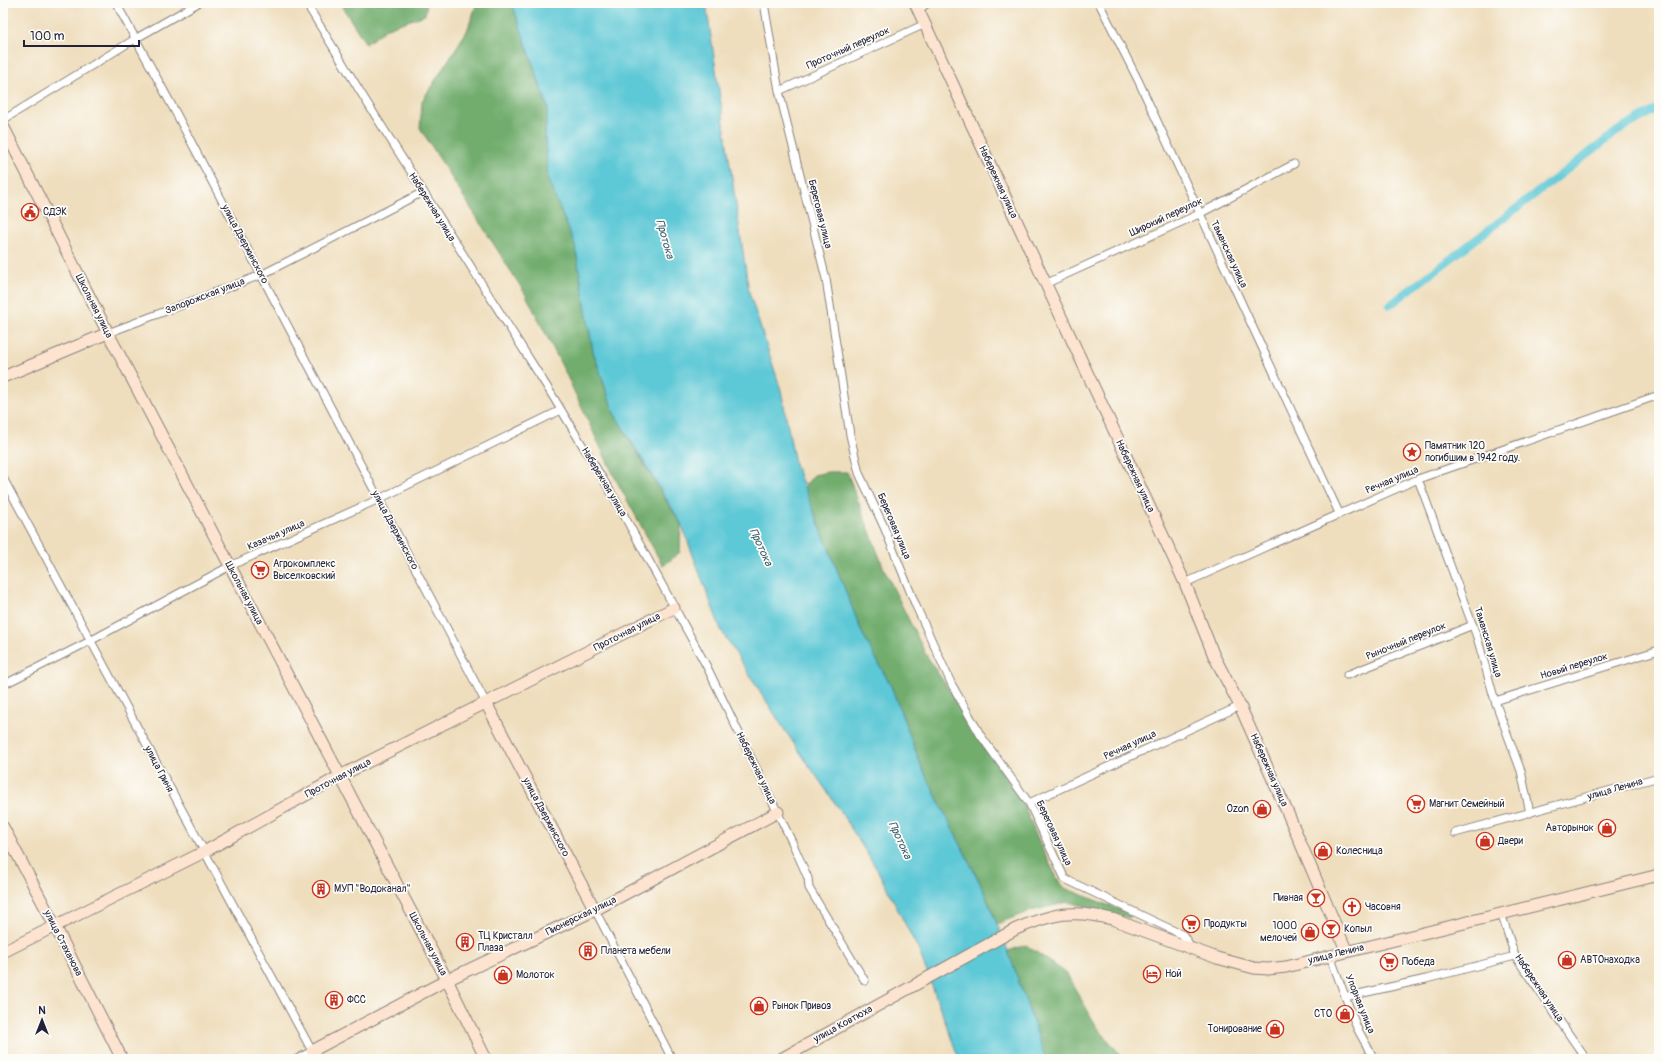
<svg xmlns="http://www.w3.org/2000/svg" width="1662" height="1062" font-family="Pangolin,sans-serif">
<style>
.forest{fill:#72ad6e;stroke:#4a6854}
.water{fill:#5dc8d6;stroke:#407588}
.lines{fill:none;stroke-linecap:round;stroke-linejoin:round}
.canal{stroke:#5dc8d6;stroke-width:8}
.street-casing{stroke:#88807c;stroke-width:9}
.secondary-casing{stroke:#88807c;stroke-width:13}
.street{stroke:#fff;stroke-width:7}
.secondary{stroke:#fde4d0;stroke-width:11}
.labels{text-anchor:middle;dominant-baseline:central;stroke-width:3.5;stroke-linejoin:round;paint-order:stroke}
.street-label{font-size:10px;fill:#22223b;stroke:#fdfcf7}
.poi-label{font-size:10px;fill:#22223b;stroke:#fdfcf7;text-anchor:start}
.water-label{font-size:11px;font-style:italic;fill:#375c71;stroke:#fdfcf7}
</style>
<rect width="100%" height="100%" fill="#fdfcf7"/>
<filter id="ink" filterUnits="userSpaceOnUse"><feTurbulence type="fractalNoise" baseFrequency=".025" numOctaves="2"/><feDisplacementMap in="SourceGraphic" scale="8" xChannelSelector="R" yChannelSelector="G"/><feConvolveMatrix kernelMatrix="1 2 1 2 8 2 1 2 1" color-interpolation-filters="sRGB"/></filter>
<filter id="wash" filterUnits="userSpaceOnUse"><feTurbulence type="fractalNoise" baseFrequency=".012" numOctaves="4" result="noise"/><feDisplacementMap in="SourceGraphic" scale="16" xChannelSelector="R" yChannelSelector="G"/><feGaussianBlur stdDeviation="0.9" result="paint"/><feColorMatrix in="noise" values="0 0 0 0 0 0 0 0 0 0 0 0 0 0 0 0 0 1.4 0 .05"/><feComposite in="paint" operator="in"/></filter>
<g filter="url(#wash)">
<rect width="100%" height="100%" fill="#efdebd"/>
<path class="forest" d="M340 3H427L425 15 387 28 366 44Z
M477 3H512L548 108 545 134 548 180 575 245 593 352 614 413 660 491 681 523 680 552 663 566 614 476 565 372 526 295 420 128 422 101 467 31Z
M828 472H847L884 569 925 653 1024 806 1043 851 1062 887 1130 914V918L1068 902 1027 912 997 924 982 887 922 768 891 686 863 635 804 487 814 475Z
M1026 945 1066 973 1097 1027 1124 1059H1046L1008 951Z"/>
<path class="water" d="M512 3H706L749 292 781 390 795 464 863 635 891 686 922 768 982 887 1008 951 1046 1059H959L919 951 878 871 837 806 786 732 721 630 681 523 614 413 593 351 575 245 548 180 545 134 548 108Z"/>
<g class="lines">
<path class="canal" d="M1390 305 1619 130 1659 108"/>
</g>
</g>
<g filter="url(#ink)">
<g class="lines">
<defs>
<path id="street" d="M116 3 177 115 486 703
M306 3 366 101 549 390 615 499 707 667 792 842 808 878 809 888 865 981
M764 3 779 91 826 279 850 435 859 473 884 527 916 606 952 685 981 736 1029 803 1065 879 1183 935 1191 947
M1099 3 1138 80 1339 513
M918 10 928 3
M779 91 925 24
M3 120 135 39 198 3
M1045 284 1199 214 1294 164
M108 333 261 275 423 192
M3 478 312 1051 297 1059
M1418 479 1477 637 1495 701 1521 771 1530 813
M1185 583 1418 479 1659 395
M1347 675 1473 625
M3 685 90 641 230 566 379 499 561 410
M1495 701 1659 650
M1029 803 1240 706
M1455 833 1659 777
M595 910 672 1059
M1501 913 1515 956 1586 1059
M1330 956 1357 1028 1374 1059
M1345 997 1426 979 1515 956"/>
<path id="secondary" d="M915 3 1185 583 1214 656 1240 706 1286 809 1347 952
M3 126 108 333 447 980 486 1059
M3 377 108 333
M486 703 595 910
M3 827 55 926 122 1059
M3 952 204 852 340 776 674 608
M316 1059 312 1051 447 980 595 910 778 812
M781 1059 1016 929C1054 913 1072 909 1112 919L1217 958 1254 968 1268 969 1286 967 1330 956 1659 875"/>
</defs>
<use href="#street" class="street-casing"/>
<use href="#secondary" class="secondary-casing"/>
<use href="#street" class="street"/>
<use href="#secondary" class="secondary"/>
</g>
</g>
<defs>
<symbol id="civic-ring" viewBox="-11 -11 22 22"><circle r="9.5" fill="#fdfcf7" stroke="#c8321e" stroke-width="1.5"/><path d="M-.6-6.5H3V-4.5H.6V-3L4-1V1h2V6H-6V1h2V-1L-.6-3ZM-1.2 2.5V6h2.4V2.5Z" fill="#c8321e"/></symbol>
<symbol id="sight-ring" viewBox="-11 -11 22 22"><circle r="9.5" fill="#fdfcf7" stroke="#c8321e" stroke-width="1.5"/><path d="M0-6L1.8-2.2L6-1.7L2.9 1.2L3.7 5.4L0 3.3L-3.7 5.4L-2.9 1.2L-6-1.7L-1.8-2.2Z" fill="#c8321e"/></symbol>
<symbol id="supermarket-ring" viewBox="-11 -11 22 22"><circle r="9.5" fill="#fdfcf7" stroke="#c8321e" stroke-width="1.5"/><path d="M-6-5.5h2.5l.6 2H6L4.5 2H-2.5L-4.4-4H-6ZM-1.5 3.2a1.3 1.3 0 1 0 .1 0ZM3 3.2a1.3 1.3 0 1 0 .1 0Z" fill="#c8321e"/></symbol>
<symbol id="shop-ring" viewBox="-11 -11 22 22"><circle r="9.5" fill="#fdfcf7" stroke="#c8321e" stroke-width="1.5"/><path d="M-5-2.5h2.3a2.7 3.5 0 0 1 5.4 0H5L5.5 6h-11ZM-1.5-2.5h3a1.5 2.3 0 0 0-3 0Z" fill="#c8321e"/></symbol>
<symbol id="building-ring" viewBox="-11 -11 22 22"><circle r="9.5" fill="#fdfcf7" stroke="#c8321e" stroke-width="1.5"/><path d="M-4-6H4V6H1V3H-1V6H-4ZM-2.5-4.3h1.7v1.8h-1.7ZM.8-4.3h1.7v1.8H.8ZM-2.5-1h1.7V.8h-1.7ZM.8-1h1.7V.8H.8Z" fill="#c8321e"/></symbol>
<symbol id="bar-ring" viewBox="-11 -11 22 22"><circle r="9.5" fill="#fdfcf7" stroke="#c8321e" stroke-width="1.5"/><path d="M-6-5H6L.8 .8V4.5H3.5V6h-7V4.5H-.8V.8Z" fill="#c8321e"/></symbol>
<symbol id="church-ring" viewBox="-11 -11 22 22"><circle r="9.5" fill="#fdfcf7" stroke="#c8321e" stroke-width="1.5"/><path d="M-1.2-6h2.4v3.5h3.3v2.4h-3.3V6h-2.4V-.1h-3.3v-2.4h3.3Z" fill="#c8321e"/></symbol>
<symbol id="hotel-ring" viewBox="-11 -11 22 22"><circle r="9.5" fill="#fdfcf7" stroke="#c8321e" stroke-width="1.5"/><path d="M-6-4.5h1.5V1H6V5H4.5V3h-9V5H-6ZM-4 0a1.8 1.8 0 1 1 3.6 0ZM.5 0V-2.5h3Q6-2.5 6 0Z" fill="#c8321e"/></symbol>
</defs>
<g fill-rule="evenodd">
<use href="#civic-ring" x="20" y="202" width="20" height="20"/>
<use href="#sight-ring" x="1402" y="442" width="20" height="20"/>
<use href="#supermarket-ring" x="250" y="560" width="20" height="20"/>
<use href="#supermarket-ring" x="1406" y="794" width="20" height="20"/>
<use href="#shop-ring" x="1252" y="799" width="20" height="20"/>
<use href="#shop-ring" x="1597" y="818" width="20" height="20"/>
<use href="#shop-ring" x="1475" y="831" width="20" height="20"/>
<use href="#shop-ring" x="1313" y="841" width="20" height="20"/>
<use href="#building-ring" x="311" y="879" width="20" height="20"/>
<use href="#bar-ring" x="1306" y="888" width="20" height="20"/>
<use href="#church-ring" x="1342" y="897" width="20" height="20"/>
<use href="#supermarket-ring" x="1181" y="914" width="20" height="20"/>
<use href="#bar-ring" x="1321" y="919" width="20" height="20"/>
<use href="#shop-ring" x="1300" y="922" width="20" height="20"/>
<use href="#building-ring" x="455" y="932" width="20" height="20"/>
<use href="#building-ring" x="578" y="941" width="20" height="20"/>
<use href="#shop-ring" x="1557" y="950" width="20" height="20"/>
<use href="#supermarket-ring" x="1379" y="952" width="20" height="20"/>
<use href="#hotel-ring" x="1142" y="964" width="20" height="20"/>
<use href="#shop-ring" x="493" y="965" width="20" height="20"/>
<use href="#building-ring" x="324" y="990" width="20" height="20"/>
<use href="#shop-ring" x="749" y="996" width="20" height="20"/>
<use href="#shop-ring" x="1335" y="1004" width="20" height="20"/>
<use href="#shop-ring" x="1265" y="1019" width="20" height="20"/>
</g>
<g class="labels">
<g class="street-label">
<text transform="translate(848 48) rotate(-24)">Проточный переулок</text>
<text transform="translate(998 182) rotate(65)">Набережная улица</text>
<text transform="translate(432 207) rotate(58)">Набережная улица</text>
<text transform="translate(820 214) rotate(76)">Береговая улица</text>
<text transform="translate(1166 217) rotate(-25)">Широкий переулок</text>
<text transform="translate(245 244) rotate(62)">улица Дзержинского</text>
<text transform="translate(1229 254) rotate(65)">Таманская улица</text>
<text transform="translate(205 296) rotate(-21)">Запорожская улица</text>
<text transform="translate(94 306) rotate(63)">Школьная улица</text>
<text transform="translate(1135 476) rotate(65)">Набережная улица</text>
<text transform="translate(1392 480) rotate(-23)">Речная улица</text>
<text transform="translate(604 482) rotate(59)">Набережная улица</text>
<text transform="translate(894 526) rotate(67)">Береговая улица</text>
<text transform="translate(395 530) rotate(62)">улица Дзержинского</text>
<text transform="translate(276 535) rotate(-24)">Казачья улица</text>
<text transform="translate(244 593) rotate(62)">Школьная улица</text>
<text transform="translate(627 632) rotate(-27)">Проточная улица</text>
<text transform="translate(1406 641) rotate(-22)">Рыночный переулок</text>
<text transform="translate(1488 642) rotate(73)">Таманская улица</text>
<text transform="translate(1574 666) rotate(-17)">Новый переулок</text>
<text transform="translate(1130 745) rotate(-25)">Речная улица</text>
<text transform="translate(756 768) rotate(64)">Набережная улица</text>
<text transform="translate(159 769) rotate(62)">улица Гриня</text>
<text transform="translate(1269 770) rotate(66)">Набережная улица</text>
<text transform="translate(338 778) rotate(-28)">Проточная улица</text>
<text transform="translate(1615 789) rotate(-16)">улица Ленина</text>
<text transform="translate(546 817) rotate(62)">улица Дзержинского</text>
<text transform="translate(1054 833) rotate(65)">Береговая улица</text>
<text transform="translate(581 916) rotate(-26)">Пионерская улица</text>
<text transform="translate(63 943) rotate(63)">улица Стаханова</text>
<text transform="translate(428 944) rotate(62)">Школьная улица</text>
<text transform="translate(1336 954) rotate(-14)">улица Ленина</text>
<text transform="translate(1539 988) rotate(56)">Набережная улица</text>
<text transform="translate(1360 1004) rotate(68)">Упорная улица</text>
<text transform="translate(843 1024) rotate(-29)">улица Ковтюха</text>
</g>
<g class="poi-label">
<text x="43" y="212">СДЭК</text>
<text x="1425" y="446">Памятник 120<tspan x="1425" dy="12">погибшим в 1942 году.</tspan></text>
<text x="273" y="564">Агрокомплекс<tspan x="273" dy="12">Выселковский</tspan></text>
<text x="1429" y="804">Магнит Семейный</text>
<text x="1249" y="809" text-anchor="end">Ozon</text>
<text x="1594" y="828" text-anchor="end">Авторынок</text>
<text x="1498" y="841">Двери</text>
<text x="1336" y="851">Колесница</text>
<text x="334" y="889">МУП "Водоканал"</text>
<text x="1303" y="898" text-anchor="end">Пивная</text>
<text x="1365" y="907">Часовня</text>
<text x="1204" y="924">Продукты</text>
<text x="1297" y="926" text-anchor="end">1000<tspan x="1297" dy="12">мелочей</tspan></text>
<text x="1344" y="929">Копыл</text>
<text x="478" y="936">ТЦ Кристалл<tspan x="478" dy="12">Плаза</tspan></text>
<text x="601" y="951">Планета мебели</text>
<text x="1580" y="960">АВТОнаходка</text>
<text x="1402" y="962">Победа</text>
<text x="1165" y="974">Ной</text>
<text x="516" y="975">Молоток</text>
<text x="347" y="1000">ФСС</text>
<text x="772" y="1006">Рынок Привоз</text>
<text x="1332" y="1014" text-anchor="end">СТО</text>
<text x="1262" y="1029" text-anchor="end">Тонирование</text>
</g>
<g class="water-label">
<text transform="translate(665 239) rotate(74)">Протока</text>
<text transform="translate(761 547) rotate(65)">Протока</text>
<text transform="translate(900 840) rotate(65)">Протока</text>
</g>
</g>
<rect width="1662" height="1062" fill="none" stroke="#fdfcf7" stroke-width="16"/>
<g transform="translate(42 1020)" stroke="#fdfcf7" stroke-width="3" paint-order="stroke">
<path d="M0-3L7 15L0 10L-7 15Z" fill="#22223b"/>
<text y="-6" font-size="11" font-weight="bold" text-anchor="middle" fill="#22223b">N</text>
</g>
<path d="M24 40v6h115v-6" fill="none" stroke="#22223b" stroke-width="2"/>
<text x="30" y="40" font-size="12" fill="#22223b" stroke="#fdfcf7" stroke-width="3" paint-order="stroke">100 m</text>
</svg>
